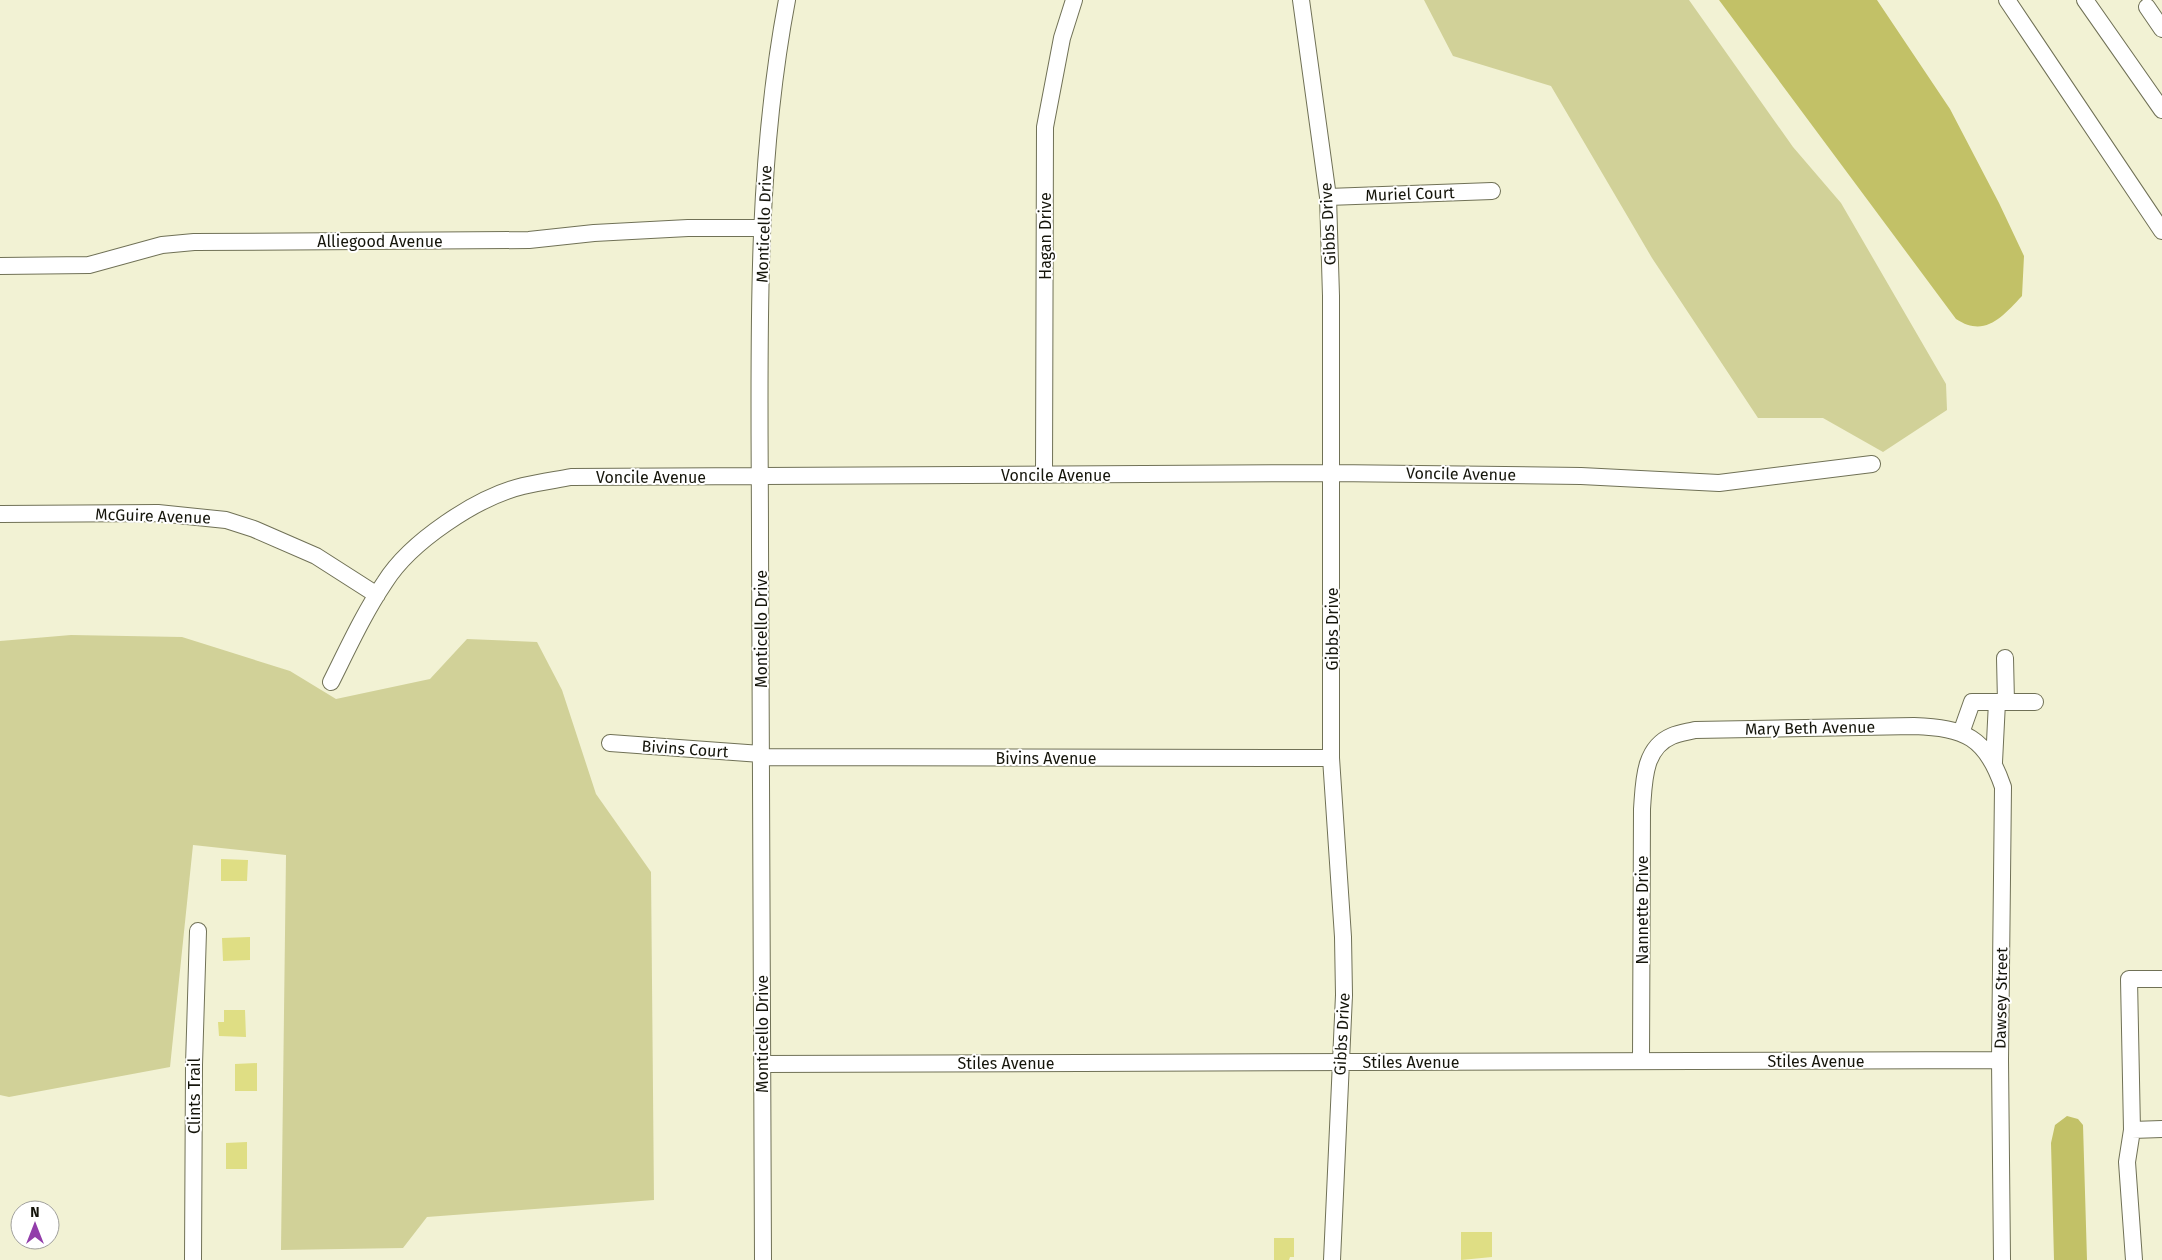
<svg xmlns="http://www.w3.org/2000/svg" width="2162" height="1260" font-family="'Fira Sans',sans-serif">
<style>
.green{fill:#d1d198}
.water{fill:#c2c167}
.building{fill:#dfde84}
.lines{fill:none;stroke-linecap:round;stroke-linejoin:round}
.minor-casing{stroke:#707156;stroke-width:18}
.minor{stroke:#fff;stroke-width:16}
.labels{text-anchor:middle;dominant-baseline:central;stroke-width:4;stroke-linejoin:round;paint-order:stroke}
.street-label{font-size:16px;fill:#15150b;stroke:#fff}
</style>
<rect width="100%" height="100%" fill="#f2f2d4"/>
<path class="green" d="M1424 0H1689L1793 147 1841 203 1946 384 1947 410 1883 452 1823 418H1758L1652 258 1551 86 1453 56Z
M71 635 182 637 290 671 336 699 430 679 467 639 537 642 562 690 596 794 651 872 654 1200 427 1217 403 1248 281 1250 286 855 193 845 170 1067 9 1097 0 1095V641Z"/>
<path class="water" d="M1719 0H1877L1950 109 1999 203 2024 256 2022 296C2002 317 1985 338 1956 319Z
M2067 1116 2078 1119 2083 1125 2087 1260H2054L2051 1143 2055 1125Z"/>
<path class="building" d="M221 859 248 860 247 881H221Z
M250 937V960L223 961 222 938Z
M224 1010H245L246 1037 219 1036 218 1022H224Z
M257 1063V1091H235V1064Z
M247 1142V1169H226V1143Z
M1461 1232H1492V1257L1461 1260Z
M1274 1238H1294V1257H1290L1289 1260H1274Z"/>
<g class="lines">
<defs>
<path id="minor" d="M1301 0 1328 197 1331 296V758L1343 937 1344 995 1332 1260
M2007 0 2162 231
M2085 0 2162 110
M2147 7 2162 29
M1328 197 1492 191
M0 266 89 265 162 245 194 242 529 240 594 233 688 228H761
M1044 475 1045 127 1062 38 1074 0
M0 514 158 513 226 520 254 529 316 556 377 595
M2005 658 2006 702
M331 682C348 648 364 613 385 582 410 542 477 497 523 486 539 482 555 480 571 477L1332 473 1581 476 1719 483 1872 464
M1961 733 1972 702H2035
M610 743 761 754
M761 757 1331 758
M1994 762 1997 702
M1641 1061 1642 809C1644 783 1643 748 1672 736 1679 733 1687 732 1695 730L1914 726C1965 728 1986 737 2003 787L2000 1060 2002 1260
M762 1064 2000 1060
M2132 1130 2162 1129
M193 1260 194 1065 198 931
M763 1260C761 1021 761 782 760 544 760 362 753 179 787 0
M2134 1260 2127 1162 2132 1130 2129 979H2162"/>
</defs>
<use href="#minor" class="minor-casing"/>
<use href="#minor" class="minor"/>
</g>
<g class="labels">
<g class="street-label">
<text transform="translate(1410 194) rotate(-2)">Muriel Court</text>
<text transform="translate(764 224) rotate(-88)">Monticello Drive</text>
<text transform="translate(1328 224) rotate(-93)">Gibbs Drive</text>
<text transform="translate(1045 236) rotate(-90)">Hagan Drive</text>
<text x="380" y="241">Alliegood Avenue</text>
<text transform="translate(1461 474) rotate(1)">Voncile Avenue</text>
<text x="1056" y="475">Voncile Avenue</text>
<text x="651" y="477">Voncile Avenue</text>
<text transform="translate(153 516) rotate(2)">McGuire Avenue</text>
<text transform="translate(761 629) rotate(-90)">Monticello Drive</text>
<text transform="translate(1332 629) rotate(-90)">Gibbs Drive</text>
<text transform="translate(1810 728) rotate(-1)">Mary Beth Avenue</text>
<text transform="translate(685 749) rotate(4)">Bivins Court</text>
<text x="1046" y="758">Bivins Avenue</text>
<text transform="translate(1642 910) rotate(-90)">Nannette Drive</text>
<text transform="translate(2001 998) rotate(-89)">Dawsey Street</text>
<text transform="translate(762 1034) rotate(-90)">Monticello Drive</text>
<text transform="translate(1342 1034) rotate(-87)">Gibbs Drive</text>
<text x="1816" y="1061">Stiles Avenue</text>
<text x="1411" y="1062">Stiles Avenue</text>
<text x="1006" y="1063">Stiles Avenue</text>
<text transform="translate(194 1096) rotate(-90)">Clints Trail</text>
</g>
</g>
<g transform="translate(35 1225)"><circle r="24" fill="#ffffff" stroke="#a1a19d"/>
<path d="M0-4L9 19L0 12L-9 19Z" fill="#923daa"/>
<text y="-8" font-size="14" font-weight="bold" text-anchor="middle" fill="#15150b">N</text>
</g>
</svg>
